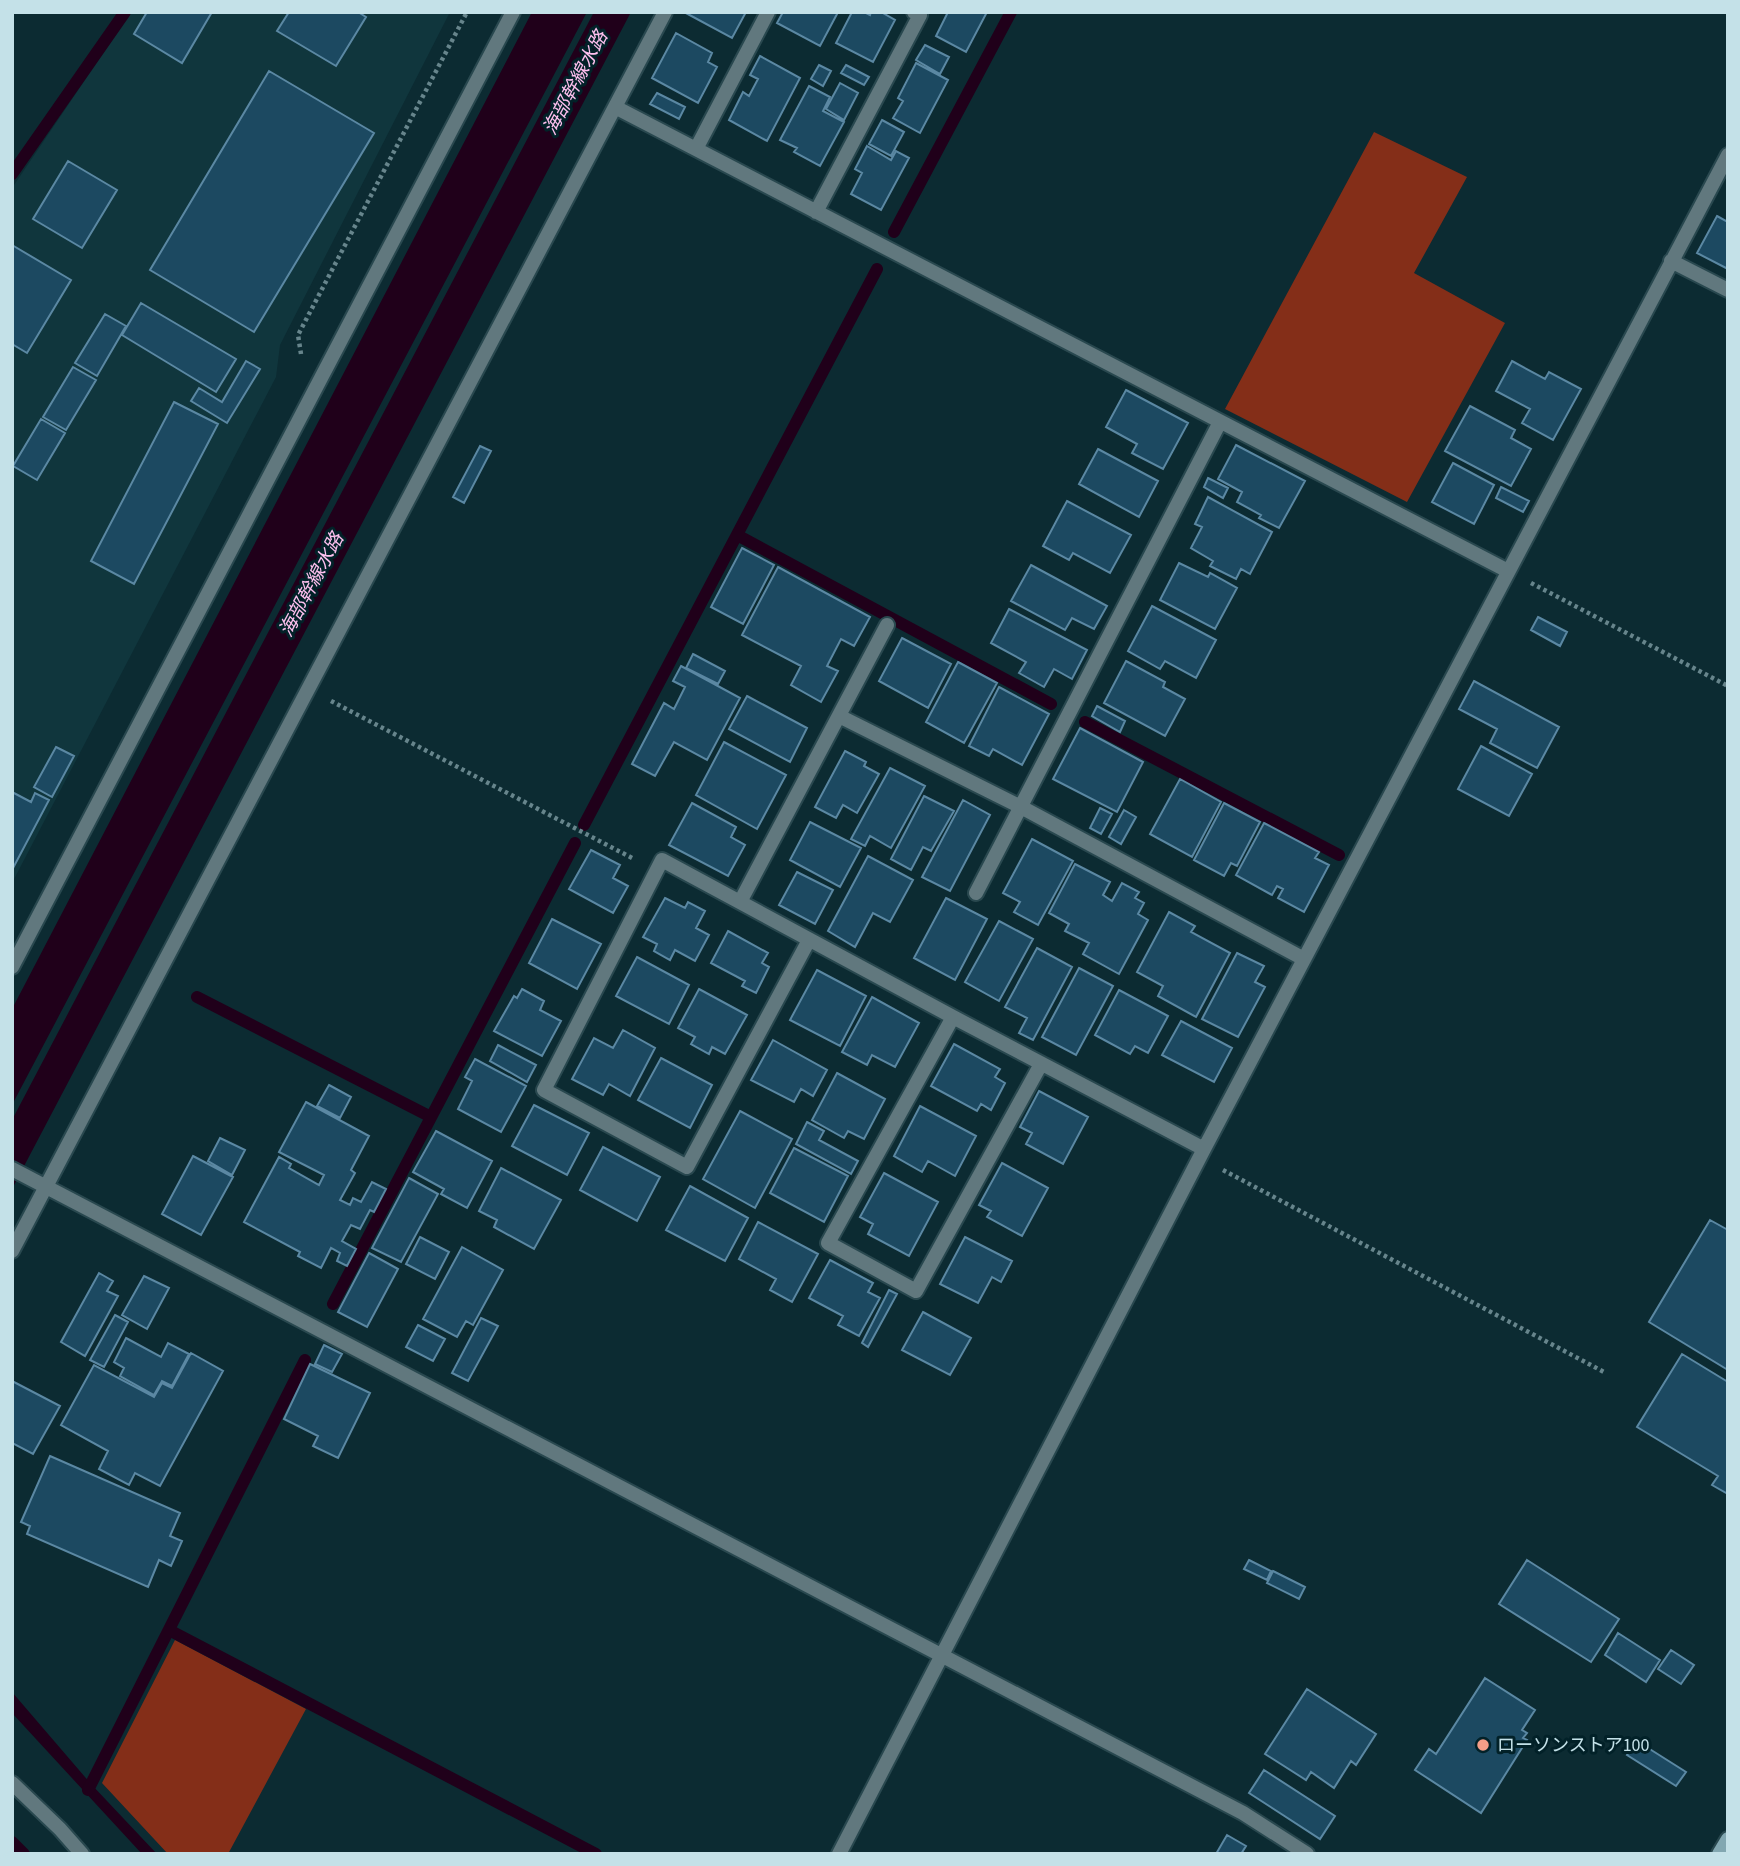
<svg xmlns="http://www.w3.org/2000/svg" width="1740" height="1866" font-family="'Source Sans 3','Noto Sans JP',sans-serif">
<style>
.built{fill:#10363d}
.green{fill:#842e18}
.water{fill:#20001a}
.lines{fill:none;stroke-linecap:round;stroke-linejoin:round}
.stream{stroke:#20001a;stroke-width:12}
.building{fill:#1c4961;stroke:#5b88a3;stroke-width:2}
.minor-casing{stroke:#29484f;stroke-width:18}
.tertiary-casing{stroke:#29484f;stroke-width:18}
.secondary-casing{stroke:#29484f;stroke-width:18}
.path{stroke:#67858c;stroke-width:4.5;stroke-dasharray:3.5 3.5;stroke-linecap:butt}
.minor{stroke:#61787e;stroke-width:14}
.tertiary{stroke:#61787e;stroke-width:14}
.secondary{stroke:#82a7b1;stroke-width:14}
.poi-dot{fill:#f49e88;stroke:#022128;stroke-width:2.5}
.labels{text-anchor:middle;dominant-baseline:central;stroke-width:6;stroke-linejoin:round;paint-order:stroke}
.poi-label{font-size:18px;fill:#c4e1e8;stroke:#022128;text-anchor:start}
.water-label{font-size:19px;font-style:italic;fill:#fec0ef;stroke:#022128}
</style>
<rect width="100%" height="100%" fill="#0c2b32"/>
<path class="built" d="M131 12H450L280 345 276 377 12 883V188Z"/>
<path class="green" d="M1374 132 1467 177 1414 273 1505 323 1407 502 1225 409Z
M175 1640 306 1709 228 1854H168L102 1783Z"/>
<path class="water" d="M532 12H587L12 1105V1009Z
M594 12H631L12 1189V1120Z
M12 1692 91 1784 157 1854H142L12 1713Z"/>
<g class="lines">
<path class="stream" d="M12 174 125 12
M894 232 1011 12
M737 535 1051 704
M1085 722 1339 855
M584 825 877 269
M197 997 431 1117
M333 1304 575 843
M169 1630 596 1854
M88 1790 305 1360
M12 1842 24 1854"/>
</g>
<path class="building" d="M147 12H212L182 63 134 34Z
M289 12H358L366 17 336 66 277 31Z
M684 12H746L732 38Z
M783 12H834L837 14 820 46 777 23Z
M852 12H864L870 15 871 12H881L895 20 873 62 836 43Z
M948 12H987L966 52 936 36Z
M676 33 712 53 708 62 717 67 698 103 652 78Z
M925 45 949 57 940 74 916 60Z
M760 56 800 78 767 141 729 120 743 92 749 96 758 79 750 75Z
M916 63 948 80 920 133 893 118 903 101 898 98Z
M819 65 831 71 823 86 811 79Z
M846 65 869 77 864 85 841 73Z
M269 71 374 133 254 332 150 270Z
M840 83 858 93 844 120 826 109Z
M809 86 830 97 823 111 844 122 820 166 794 152 797 148 780 140Z
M657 93 685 107 679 119 650 104Z
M882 120 904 132 891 156 869 144Z
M867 146 891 160 896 151 909 158 881 210 851 194 862 173 855 169Z
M68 161 117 190 82 248 33 219Z
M1717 216 1728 222V269L1697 253Z
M12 245 71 280 27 353 12 344Z
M141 303 236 359 216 392 122 335Z
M105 314 126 326 97 376 75 363Z
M246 361 260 369 227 423 191 401 199 388 222 402Z
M1512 361 1545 379 1549 372 1581 389 1553 440 1522 423 1530 409 1496 391Z
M73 367 96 380 66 430 43 417Z
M1126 390 1188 423 1163 469 1132 453 1137 444 1106 427Z
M174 402 218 424 134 584 91 561Z
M1470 406 1515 430 1511 438 1531 449 1511 486 1445 451Z
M41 419 65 433 37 480 13 466Z
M1236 445 1305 481 1279 528 1259 518 1261 515 1237 502 1242 492 1218 479Z
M480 446 491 451 464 503 453 497Z
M1098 449 1158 481 1139 517 1079 484Z
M1453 463 1494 485 1474 524 1432 502Z
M1208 478 1228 488 1223 498 1204 487Z
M1501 487 1529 501 1523 512 1496 498Z
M1208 497 1272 532 1250 574 1241 569 1236 579 1210 566 1213 561 1191 548 1202 527 1195 524Z
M1067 501 1131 535 1110 573 1073 553 1069 560 1043 546Z
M742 548 774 565 743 624 711 607Z
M1179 563 1208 577 1210 573 1237 588 1215 629 1160 600Z
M1031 565 1107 606 1094 629 1072 618 1065 630 1011 601Z
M778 567 870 617 854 646 841 639 827 666 838 671 821 702 791 685 801 666 742 635Z
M1152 606 1216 640 1196 678 1165 661 1160 669 1128 651Z
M1009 609 1087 650 1072 679 1054 669 1044 687 1019 673 1026 662 991 643Z
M1538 617 1567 632 1560 646 1531 630Z
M902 638 951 664 928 708 879 681Z
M693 654 725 671 718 684 686 668Z
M1126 661 1165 682 1163 687 1185 699 1165 736 1104 703Z
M958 662 997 683 964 743 926 722Z
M681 666 740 698 707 760 674 742 655 776 632 764 664 703 674 709 685 687 673 681Z
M1474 681 1559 727 1537 768 1490 743 1497 729 1459 709Z
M999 687 1049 714 1022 765 993 749 989 756 969 746Z
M747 696 807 728 790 762 729 729Z
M1097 706 1125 721 1120 732 1092 716Z
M1080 728 1143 762 1117 812 1053 779Z
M724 742 786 775 757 829 696 795Z
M1481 746 1532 774 1509 816 1458 789Z
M56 747 74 756 52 797 34 787Z
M845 751 866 762 864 766 879 774 857 813 843 805 836 818 815 807Z
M890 768 925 786 891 848 870 836 865 846 851 839Z
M1180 779 1221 802 1192 857 1150 834Z
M12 792 31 802 35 793 49 800 12 870Z
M924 796 954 811 931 851 923 847 911 870 891 859Z
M963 800 990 815 950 891 922 877Z
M692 803 736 827 731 837 745 845 728 876 669 845Z
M1224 803 1260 822 1237 866 1231 863 1224 876 1194 860Z
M1100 808 1112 814 1101 834 1090 828Z
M1124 810 1136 817 1121 844 1109 837Z
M810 822 861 848 840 887 790 860Z
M1264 823 1319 852 1315 858 1329 865 1304 912 1278 898 1283 889 1277 886 1272 895 1236 875Z
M1032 839 1073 861 1038 925 1014 912 1020 902 1003 893Z
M591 850 620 865 613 878 628 886 613 913 569 889Z
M868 856 913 880 890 922 873 913 855 947 828 931Z
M1075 864 1110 882 1103 895 1112 901 1122 883 1139 892 1135 898 1144 903 1138 914 1148 920 1119 974 1083 954 1089 943 1065 931 1069 924 1049 913Z
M797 872 833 890 815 924 779 905Z
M665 898 685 908 688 902 705 911 696 928 709 935 695 961 675 950 670 960 654 951 657 944 643 937Z
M946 898 987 919 955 980 914 958Z
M1169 912 1195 926 1191 932 1230 953 1196 1017 1158 996 1163 986 1137 972Z
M552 919 601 944 577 989 529 963Z
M999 921 1033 939 999 1001 965 982Z
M728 931 768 953 762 963 769 967 756 993 742 986 745 981 711 963Z
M1037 948 1072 967 1033 1040 1019 1033 1027 1018 1005 1007Z
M1237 953 1264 966 1255 982 1265 987 1238 1037 1202 1019Z
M637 957 689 985 669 1024 616 996Z
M1079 968 1113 986 1076 1055 1042 1037Z
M817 970 866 996 840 1046 790 1020Z
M522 989 544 1001 540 1010 561 1021 542 1056 494 1031 514 996 517 998Z
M699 989 747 1015 725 1054 712 1047 709 1054 691 1044 695 1037 678 1028Z
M1119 990 1168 1016 1148 1053 1135 1046 1130 1054 1095 1035Z
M872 997 919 1023 895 1067 872 1055 867 1065 842 1052Z
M1181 1021 1232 1048 1214 1082 1162 1055Z
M623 1030 655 1048 630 1096 609 1084 603 1095 572 1079 594 1038 613 1048Z
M773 1040 827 1070 813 1096 801 1089 794 1102 751 1080Z
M954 1044 1000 1069 995 1077 1005 1083 991 1110 981 1104 977 1111 931 1086Z
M498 1045 536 1065 527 1082 490 1061Z
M661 1058 712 1085 690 1128 638 1100Z
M475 1059 526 1086 501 1132 458 1109 472 1081 465 1077Z
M837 1073 885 1099 864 1139 848 1131 844 1138 812 1120Z
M329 1085 351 1097 340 1118 317 1106Z
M1039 1091 1088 1117 1063 1164 1026 1144 1032 1133 1020 1127Z
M306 1102 369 1136 351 1170 355 1173 340 1200 350 1205 353 1198 361 1202 372 1182 386 1189 374 1212 370 1210 360 1229 351 1225 342 1241 356 1249 347 1266 337 1261 340 1253 331 1248 321 1268 298 1256 300 1252 244 1222 279 1157 291 1164 289 1168 319 1185 324 1175 279 1152Z
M534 1105 589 1133 567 1175 512 1146Z
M920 1106 976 1136 955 1176 928 1161 922 1172 894 1156Z
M740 1111 792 1139 755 1208 703 1179Z
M807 1122 824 1131 819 1140 858 1161 851 1174 796 1144Z
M436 1131 492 1161 467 1208 441 1194 444 1189 413 1172Z
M220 1138 245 1150 232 1175 208 1161Z
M603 1147 660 1177 637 1221 580 1190Z
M794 1148 848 1176 824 1222 770 1193Z
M193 1156 233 1177 201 1235 162 1214Z
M1002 1163 1048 1188 1022 1236 987 1217 991 1211 979 1205Z
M501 1168 561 1200 534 1249 494 1227 497 1220 479 1211Z
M884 1173 938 1202 909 1256 868 1234 873 1224 860 1217Z
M409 1178 438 1194 401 1262 372 1248Z
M690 1186 748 1218 725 1261 666 1230Z
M1710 1220 1728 1230V1370L1649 1322Z
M758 1222 818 1254 792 1302 770 1290 776 1279 739 1259Z
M420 1237 449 1252 435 1279 406 1264Z
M965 1237 1012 1261 1001 1282 992 1277 978 1303 940 1284Z
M462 1247 503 1270 473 1325 466 1321 457 1337 423 1319Z
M369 1253 398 1269 367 1327 338 1312Z
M830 1260 873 1283 868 1292 880 1298 859 1336 838 1325 843 1316 809 1298Z
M99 1273 113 1281 107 1291 118 1296 85 1356 61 1342Z
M144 1276 169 1288 147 1329 122 1315Z
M889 1290 897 1294 868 1347 862 1343Z
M923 1312 971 1338 950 1375 902 1350Z
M115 1315 128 1322 104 1367 90 1360Z
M481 1318 498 1326 468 1381 452 1373Z
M418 1325 445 1339 433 1361 406 1347Z
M126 1338 161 1357 168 1343 189 1354 172 1386 162 1381 154 1395 120 1376 124 1368 114 1362Z
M324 1345 342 1354 332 1372 315 1364Z
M191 1353 223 1371 160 1486 135 1473 129 1485 99 1469 108 1451 61 1425 94 1365 154 1397 162 1383 172 1388Z
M1682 1354 1728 1382V1494L1712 1485 1718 1476 1637 1427Z
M310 1364 370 1393 338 1458 313 1446 318 1436 284 1419Z
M12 1381 60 1406 33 1454 12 1443Z
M50 1456 180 1513 170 1536 182 1541 171 1566 159 1560 148 1587 27 1534 30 1526 21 1522Z
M1249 1560 1271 1571 1267 1580 1244 1569Z
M1527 1560 1619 1619 1591 1662 1499 1604Z
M1273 1571 1305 1587 1299 1599 1267 1583Z
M1618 1633 1660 1660 1646 1682 1605 1655Z
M1671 1650 1694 1665 1681 1684 1658 1669Z
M1485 1678 1535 1710 1522 1730 1527 1733 1523 1738 1527 1740 1481 1813 1415 1770 1429 1749 1436 1754Z
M1307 1689 1376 1734 1356 1765 1351 1761 1334 1788 1311 1772 1306 1780 1265 1754Z
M1637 1741 1686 1772 1676 1786 1627 1755Z
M1264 1770 1335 1816 1320 1839 1249 1793Z
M1227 1835 1246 1846 1241 1854H1216Z"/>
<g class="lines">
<defs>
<path id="minor" d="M615 107 1508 571
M696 149 768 12
M816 212 920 15 914 12
M1671 261 1728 290
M839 716 1021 807 1304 959
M976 893 1220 422
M740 902 887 625
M809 940 687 1167 544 1090 662 860 953 1017 1204 1149
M12 967 513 12
M953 1017 828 1243 916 1291 1041 1064
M12 1169 1243 1813 1307 1854
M12 1251 665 12
M839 1854 1204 1149 1728 155"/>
<path id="tertiary" d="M12 1783 60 1829 82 1854"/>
<path id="secondary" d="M1719 1854 1728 1839"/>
</defs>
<use href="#minor" class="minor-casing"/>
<use href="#tertiary" class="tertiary-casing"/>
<use href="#secondary" class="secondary-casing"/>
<path class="path" d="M301 354 298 335 467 12
M1531 583 1728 686
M331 701 634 859
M1223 1170 1604 1372"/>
<use href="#minor" class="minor"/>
<use href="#tertiary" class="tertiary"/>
<use href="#secondary" class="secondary"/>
</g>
<circle class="poi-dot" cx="1483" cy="1745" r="7"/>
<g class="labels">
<g class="poi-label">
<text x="1497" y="1745">ローソンストア100</text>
</g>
<g class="water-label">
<text transform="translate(576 83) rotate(-62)">海部幹線水路</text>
<text transform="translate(312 585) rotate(-62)">海部幹線水路</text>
</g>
</g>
<rect width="1740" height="1866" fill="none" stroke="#c4e1e8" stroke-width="28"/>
</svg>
